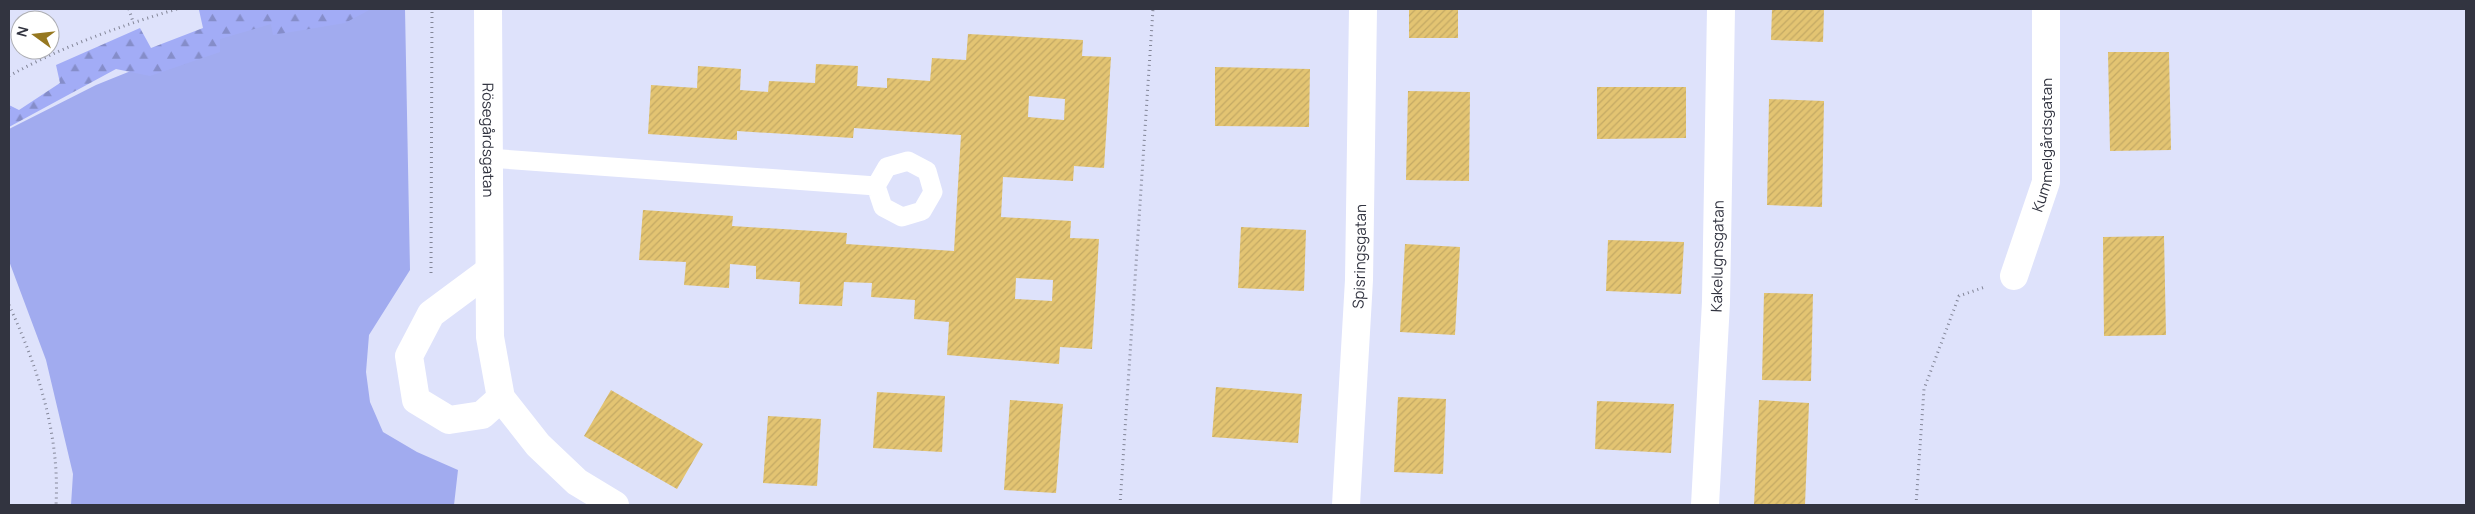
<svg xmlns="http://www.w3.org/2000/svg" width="2475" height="514" font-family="Manrope,sans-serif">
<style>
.grass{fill:#a1abef}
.forest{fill:url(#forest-firs)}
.building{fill:url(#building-hatch);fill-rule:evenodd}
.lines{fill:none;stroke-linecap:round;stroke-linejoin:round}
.path{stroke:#838698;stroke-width:3;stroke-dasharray:1 4;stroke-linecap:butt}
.service{stroke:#fff;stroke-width:19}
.minor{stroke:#fff;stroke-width:28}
.labels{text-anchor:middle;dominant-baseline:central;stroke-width:4.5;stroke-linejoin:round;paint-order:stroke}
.street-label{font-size:15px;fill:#323440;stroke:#fff}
</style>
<defs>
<pattern id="forest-firs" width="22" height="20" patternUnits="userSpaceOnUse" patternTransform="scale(1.25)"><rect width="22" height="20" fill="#a2acf6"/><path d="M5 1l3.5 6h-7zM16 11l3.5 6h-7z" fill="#858dc9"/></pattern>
<pattern id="building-hatch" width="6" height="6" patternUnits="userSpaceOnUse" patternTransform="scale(1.25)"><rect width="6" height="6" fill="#e3c472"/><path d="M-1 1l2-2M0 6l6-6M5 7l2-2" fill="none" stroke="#c3a964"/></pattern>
</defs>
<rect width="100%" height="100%" fill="#dee2fb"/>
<path class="grass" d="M321 9H405L410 270 369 335 366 372 370 402 383 432 417 452 458 470 454 505H71L73 474 46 360 9 261V129L96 85 240 27Z"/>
<path class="forest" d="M207 9H371L345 23 273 35 271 24 220 39V52L150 76 116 69 9 127V105L19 110 60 83 56 65 140 28 151 48 203 28 199 10Z"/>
<path class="building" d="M1409 9H1458V38H1409Z
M1772 9H1824L1823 42 1771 40Z
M968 34 1083 40 1082 56 1111 57 1104 168 1074 166 1073 181 1003 177 1001 217 1071 221 1070 238 1099 239 1092 349 1060 347 1059 364 947 355 949 322 914 319 915 300 871 297 872 283 844 282 842 306 799 304 800 282 756 279V266L730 264 729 288 684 285 686 262 639 260 643 210 733 216 732 226 847 233 846 244 954 251 961 135 854 128 853 138 737 131V140L648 134 651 85 697 88 698 66 741 69 740 90 768 92 769 81 815 83 816 64 858 66 857 86 887 88V78L930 81 932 58 966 60ZM1029 96 1065 99 1064 120 1028 117ZM1016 278 1053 280 1052 301 1015 299Z
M2108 52H2169L2171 150 2110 151Z
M1215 67 1310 69 1309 127 1215 126Z
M1597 87H1686V138L1597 139Z
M1408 91 1470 92 1469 181 1406 180Z
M1769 99 1824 101 1822 207 1767 205Z
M1241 227 1306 230 1304 291 1238 288Z
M2164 236 2166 335 2104 336 2103 237Z
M1608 240 1684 242 1681 294 1606 291Z
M1405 244 1460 247 1455 335 1400 332Z
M1764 293 1813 294 1811 381 1762 380Z
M1216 387 1302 394 1298 443 1212 437Z
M611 390 703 444 677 489 584 436Z
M877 392 945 396 942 452 873 448Z
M1398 397 1446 399 1443 474 1394 472Z
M1010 400 1063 404 1056 493 1004 490Z
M1759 400 1809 403 1805 505H1754Z
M1597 401 1674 404 1671 453 1595 449Z
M768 416 821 419 817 486 763 483Z"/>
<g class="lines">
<path class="path" d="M129 9 133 22
M9 76C61 47 120 26 177 9
M431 273 432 9
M9 305C38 368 60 435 56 505
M1120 505 1153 9
M1916 505 1924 389 1959 296 1985 287"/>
<path class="service" d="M488 158 876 186 887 167 908 161 927 171 933 192 922 211 902 217 883 207 876 186"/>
<g class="minor">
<path id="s1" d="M488 9 490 337 501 398 538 445 577 482 615 505"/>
<path d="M489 271 431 314 409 356 416 400 449 420 482 415 501 398"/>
<path id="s2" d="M2014 276 2046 182V9"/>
<path id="s3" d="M1346 505 1359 280 1363 9"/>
<path id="s4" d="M1705 505 1716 302 1721 9"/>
</g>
</g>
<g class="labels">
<g class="street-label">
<text stroke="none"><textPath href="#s1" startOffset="131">Rösegårdsgatan</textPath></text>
<text stroke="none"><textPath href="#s2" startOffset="136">Kummelgårdsgatan</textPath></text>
<text stroke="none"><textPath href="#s3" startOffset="249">Spisringsgatan</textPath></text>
<text stroke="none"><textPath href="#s4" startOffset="249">Kakelugnsgatan</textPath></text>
</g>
</g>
<rect width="2475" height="514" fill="none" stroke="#323440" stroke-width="20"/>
<g transform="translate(35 35) rotate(285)"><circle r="24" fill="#ffffff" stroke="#adaeb3"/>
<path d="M0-4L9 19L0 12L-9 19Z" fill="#967820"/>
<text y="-8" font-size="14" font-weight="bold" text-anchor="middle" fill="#323440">N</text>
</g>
</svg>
